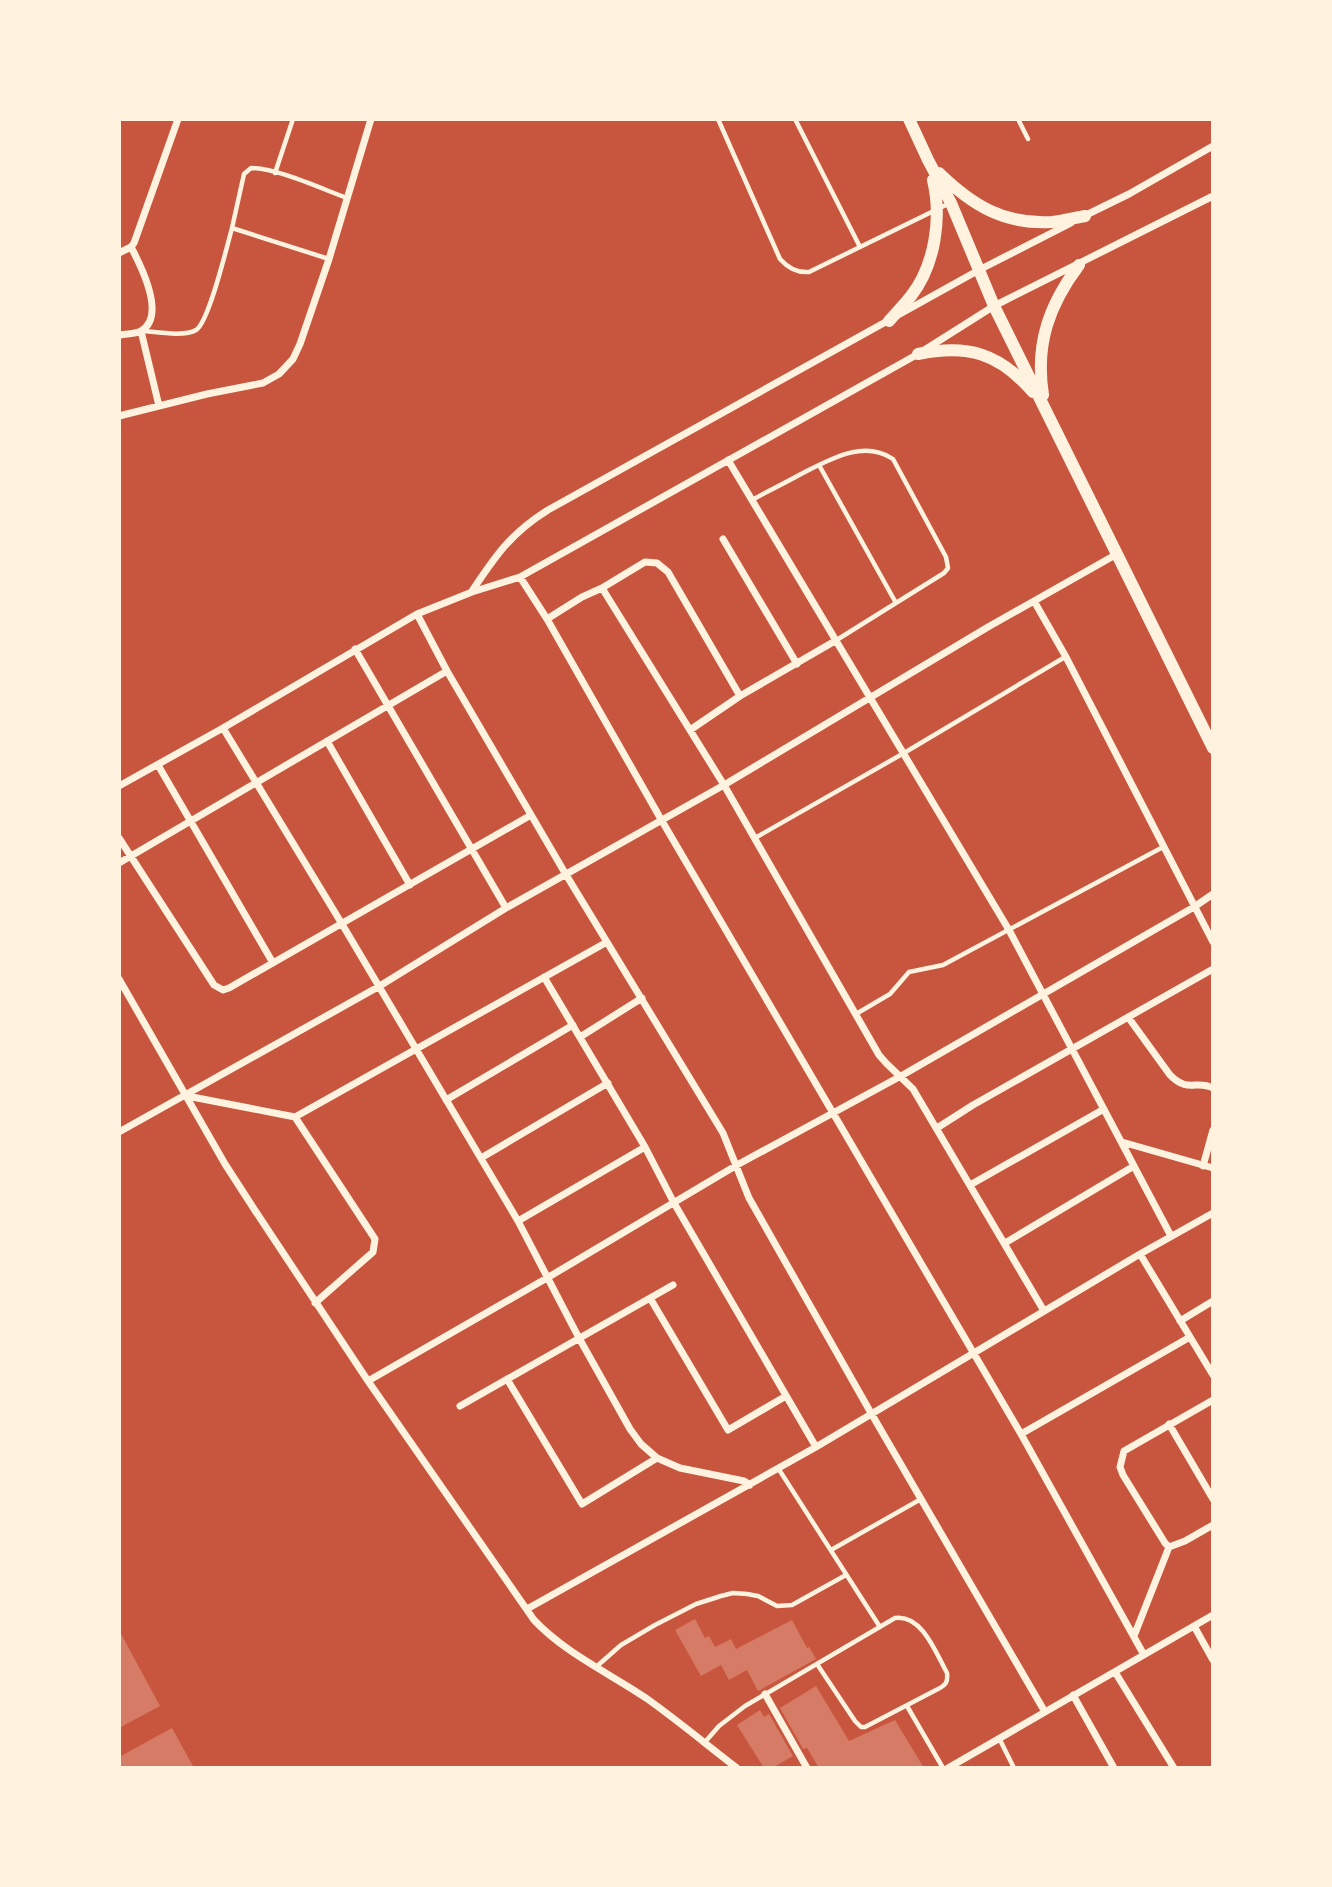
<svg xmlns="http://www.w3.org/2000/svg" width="1332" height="1887" font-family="'Varela Round',sans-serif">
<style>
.building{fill:#d67c66}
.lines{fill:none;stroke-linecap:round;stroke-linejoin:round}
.service{stroke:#fff3e0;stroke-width:4.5}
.minor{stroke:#fff3e0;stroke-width:7}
.secondary{stroke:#fff3e0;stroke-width:12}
</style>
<rect width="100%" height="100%" fill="#c8553d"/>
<path class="building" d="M695 1619 705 1638 709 1636 715 1647 731 1639 736 1649 792 1620 807 1648 809 1647 816 1659 758 1691 747 1670 729 1680 721 1665 701 1676 675 1630Z
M119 1630 160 1706 119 1728Z
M816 1686 849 1741 895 1720 924 1768H819L807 1748 803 1749 780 1708Z
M760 1710 764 1717 769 1714 793 1756 772 1768H764L737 1725Z
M172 1728 194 1768H119V1757Z"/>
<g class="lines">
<path class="service" d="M718 119 780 259C788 268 797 273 809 272L860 247
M795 119 860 247 950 203
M1018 119 1028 139
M275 173 293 119
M329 259 232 228 244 174 251 168C277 168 322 189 347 198
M143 331C156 332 185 337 196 330 209 322 227 246 232 228
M819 465 896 603
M752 500C768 491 785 483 801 474 829 460 863 439 893 459L946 557 948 568 944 573 835 641
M755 838 904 753 1065 657
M856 1014 890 994 909 972 943 965 1163 847
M778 1468 880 1627
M831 1550 921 1499
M596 1667 621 1645 655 1625 696 1604 721 1596 733 1593 747 1594 758 1596 777 1606 792 1605 846 1575
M907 1706 943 1768
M999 1738 1014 1768
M705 1742 719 1726 745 1706 895 1618C922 1614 936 1653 947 1673 948 1682 946 1685 938 1689L865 1727H861L855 1721 817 1664"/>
<path class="minor" d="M1082 217 1129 194 1213 146
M119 253 131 247 134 243 178 119
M141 331 159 406
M119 335C125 334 136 334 141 331 167 316 140 264 131 247
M119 416 207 394 263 383 279 374 293 359 300 344 329 259 371 119
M728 460 1009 930 1171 1236
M723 539 797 664
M520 577 547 619 662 821 1021 1434 1144 1655
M602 588 645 562 657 563 668 572 740 696
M472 591C496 555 511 533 548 510L979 270 1071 223
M1034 601 1066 657 1213 942
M417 614 447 671 565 873 723 1133 749 1198 871 1413 1045 1712
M547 619 582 597 602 588 724 785 879 1055 886 1063 913 1089 1044 1311
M355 649 506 908
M223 728 342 924 518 1221 579 1338 630 1429 641 1444 657 1458 680 1468 744 1481 750 1485
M690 730 740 696 835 641
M327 741 410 885
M158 765 273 963
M119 786 223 728 417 614 472 592 520 577 918 354 994 306 1213 196
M119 838 214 985 223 990 229 988 531 815
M119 863 447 671
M544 977 645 1147 674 1203 816 1447
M119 979 225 1164 256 1212 368 1381 534 1620C565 1653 609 1673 646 1698 677 1720 707 1745 737 1768
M1128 1017 1170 1075C1189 1094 1196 1079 1213 1088
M580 1037 642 998
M187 1096 295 1117 375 1239 373 1252 315 1303
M446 1100 573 1025
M295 1117 607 942
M937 1128 973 1105 1213 969
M119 1132 378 987 506 908 724 785 988 627 1117 554
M1122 1142 1213 1168
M481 1158 608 1083
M1203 1166 1213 1130
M970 1185 1104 1109
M518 1221 645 1147
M1005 1243 1134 1166
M1140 1254 1213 1375
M650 1298 728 1430 786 1396
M1180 1321 1213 1301
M507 1379 582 1504 657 1458
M368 1381 547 1278 737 1165 901 1076 1194 907 1213 894
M1213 1400 1124 1451 1120 1467 1123 1475 1165 1543 1169 1547 1185 1541 1213 1525
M460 1406 673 1285
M1169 1424 1213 1499
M1021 1434 1190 1337
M527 1609 816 1447 1140 1254 1213 1213
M1194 1626 1213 1660
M1134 1636 1169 1547
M1115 1672 1174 1768
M765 1694 807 1768
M1073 1695 1114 1768
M948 1768 1213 1615"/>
<path class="secondary" d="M909 119 928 160 951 203 994 306 1213 748
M939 173C972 205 1004 225 1052 222 1063 221 1074 218 1085 216
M889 321C896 313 904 305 911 296 935 265 942 218 933 180
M918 354C968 344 999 353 1033 392
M1043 395C1035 344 1049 305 1079 265"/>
</g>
<rect width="1332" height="1887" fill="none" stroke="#fff3e0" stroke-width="242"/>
</svg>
